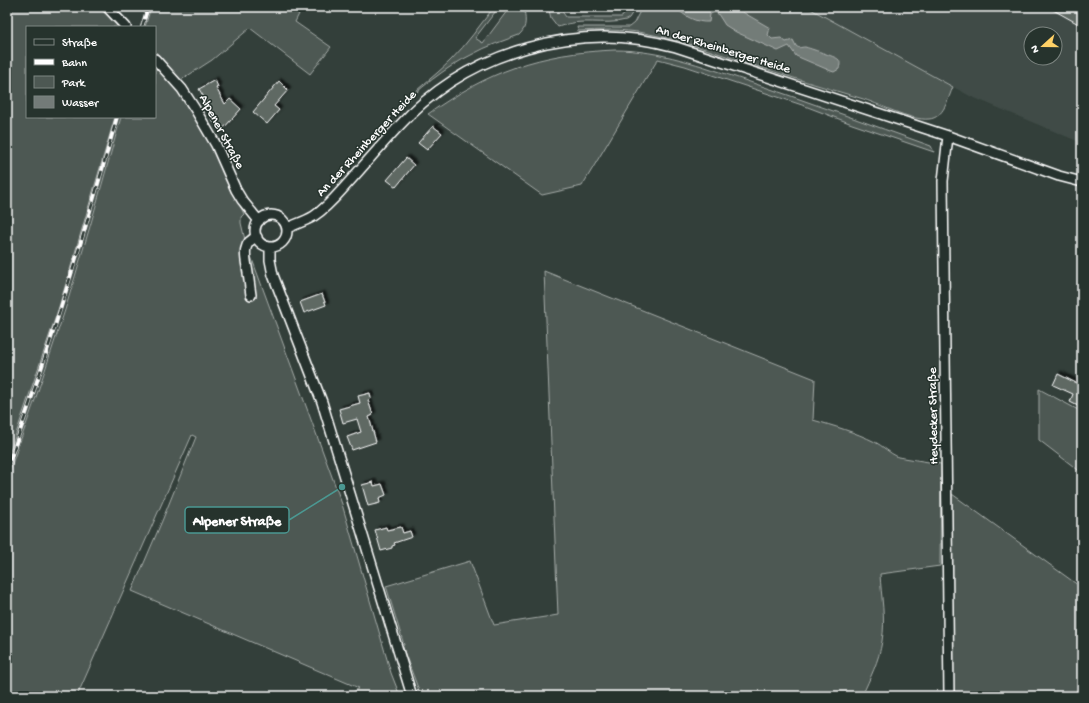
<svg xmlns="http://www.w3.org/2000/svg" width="1089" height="703" font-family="'Gochi Hand',sans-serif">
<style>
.built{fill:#404c47;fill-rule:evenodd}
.green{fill:#4d5853;stroke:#a6aca9}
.water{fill:#737b78;stroke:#abb0ae}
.building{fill:#5f6964;stroke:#fff;filter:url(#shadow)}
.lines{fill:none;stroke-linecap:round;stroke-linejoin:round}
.minor-casing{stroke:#fff;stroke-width:12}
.minor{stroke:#26332d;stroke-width:9}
.rail-casing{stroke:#fff;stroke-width:4}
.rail{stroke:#26332d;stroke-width:2.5;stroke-dasharray:8;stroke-linecap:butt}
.labels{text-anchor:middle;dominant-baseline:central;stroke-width:3;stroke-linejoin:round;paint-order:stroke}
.street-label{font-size:13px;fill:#fff;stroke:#26332d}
.leader{fill:none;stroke:#4b9892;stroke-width:1.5}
.callout-dot{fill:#4b9892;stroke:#26332d;stroke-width:1.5}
.callout{fill:#26332d;stroke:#4b9892;stroke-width:1.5}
.callout-label{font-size:14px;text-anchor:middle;font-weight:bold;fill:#fff}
</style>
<defs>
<filter id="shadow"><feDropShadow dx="3" dy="-3" stdDeviation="1" flood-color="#0009"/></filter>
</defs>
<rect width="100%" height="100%" fill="#333f3a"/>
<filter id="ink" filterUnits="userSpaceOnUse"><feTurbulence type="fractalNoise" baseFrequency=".025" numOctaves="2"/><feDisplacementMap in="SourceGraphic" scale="8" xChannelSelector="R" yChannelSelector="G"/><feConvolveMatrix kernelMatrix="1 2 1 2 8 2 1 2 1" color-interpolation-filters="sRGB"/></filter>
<g filter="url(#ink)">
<path class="built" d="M807 7H1082V143L970 96ZM1031 34H1055V58H1031Z
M114 117H121L91 223 49 359 7 478V460L59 307Z"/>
<path class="green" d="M7 7H101L120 27H27V117H115L59 307 7 460Z
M151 7H287L299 14 295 22 331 47 310 74 250 28 212 60 181 80 155 51V27H145Z
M494 7H499L475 38 483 43 510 7H524C525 18 528 27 519 35 503 41 487 46 473 54 444 68 419 89 396 111 412 92 433 78 451 60 467 44 480 25 494 7Z
M548 7H559L566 17H622L629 7H636L629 18 626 20C603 26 582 17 558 27L551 18Z
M642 7H807L953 87C948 98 944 118 929 119 910 121 878 103 860 98 820 86 780 74 741 61 709 50 677 39 644 33 622 29 600 30 578 31L577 27H629L634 23Z
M615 50C660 50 702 66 744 80 807 101 869 124 931 146L934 152 852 124 805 106 685 66 658 59 582 186 542 195 428 114C489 71 539 53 615 50Z
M155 64 181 94 212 147 244 214 241 217V223L245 240 342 504 391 673 400 696H348L359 688 132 591 162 521 196 437 192 435 77 696H7V478L36 397 65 310 91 223 121 117H155Z
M544 271 815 379 813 420C834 426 855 432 875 442 883 446 889 453 898 457L941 464 940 566 880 574C881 596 886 619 882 641 879 661 870 678 862 696H421L402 646 404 645 386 586 470 561 494 625 558 615Z
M1039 389 1082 412V473L1039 440Z
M952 494 1082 588V696H949Z"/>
<path class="water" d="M675 7H709L710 8 713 7H734L770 28 768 35 772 39 781 38 786 42 793 40 796 46C800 49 800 47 805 47 809 48 836 57 838 59 841 62 840 65 839 69L834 72 831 71 796 56 789 46 778 51 736 32 725 25 718 14 715 12 710 14 709 22C696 23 684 16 675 7Z"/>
<path class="building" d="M1048 7H1082V26Z
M215 80 218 87 216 88 225 104 230 99 241 109 222 130 211 120 215 116 199 89Z
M279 81 288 90 274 106 279 110 267 124 253 112Z
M433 126 442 133 427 150 418 143Z
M406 158 414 165 396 187 387 180Z
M322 294 326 305 304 313 300 302Z
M1058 374 1082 386V408L1070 402 1073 394 1053 385Z
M370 393 371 399 368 400 373 415 369 417 376 442 352 450 347 437 361 432 357 419 343 423 339 409 360 403 358 396Z
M373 482 374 486 382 484 386 495 379 498 380 503 368 506 362 485Z
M386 527 387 530 401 527 403 533 410 531 412 537 394 543 395 545 392 546V548L381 551 375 530Z"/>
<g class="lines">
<defs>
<path id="minor" d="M107 7 126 27
M155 59 182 89 195 109 216 145 236 190 242 200 259 221
M948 136 943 181 949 696
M255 231a16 16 0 1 1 32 0a16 16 0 1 1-32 0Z
M287 228C296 224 306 221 314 216 328 207 338 194 349 182 366 163 382 144 399 126 468 50 579 20 676 47L948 136 1059 176 1082 182
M270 247V260L273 275 322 402 412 696
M251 295C250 288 249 280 248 273 246 259 240 243 257 237"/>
</defs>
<use href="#minor" class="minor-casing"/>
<use href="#minor" class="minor"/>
<defs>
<path id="rail" d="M142 27 148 7
M7 468C49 352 84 235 117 117"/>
</defs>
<use href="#rail" class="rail-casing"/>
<use href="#rail" class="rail"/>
</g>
</g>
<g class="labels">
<g class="street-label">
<text transform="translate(723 50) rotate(17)">An der Rheinberger Heide</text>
<text transform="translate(221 132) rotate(62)">Alpener Straße</text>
<text transform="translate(367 144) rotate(-47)">An der Rheinberger Heide</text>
<text transform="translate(934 416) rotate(-91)">Heydecker Straße</text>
</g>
</g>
<path class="leader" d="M342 487L289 520"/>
<circle class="callout-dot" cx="342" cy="487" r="4"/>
<rect class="callout" x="185" y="507" width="104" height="26" rx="4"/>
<g class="callout-label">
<text x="237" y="525">Alpener Straße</text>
</g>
<rect width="1089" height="703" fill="none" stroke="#26332d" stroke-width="24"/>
<rect x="12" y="12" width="1065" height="679" fill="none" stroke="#fff" stroke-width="1.5" filter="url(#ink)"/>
<rect x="26" y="26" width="130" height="92" fill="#26332d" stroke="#7d8581"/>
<rect x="34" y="39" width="20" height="6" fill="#26332d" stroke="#7d8581"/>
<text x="62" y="46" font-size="12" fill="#ffffff">Straße</text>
<rect x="34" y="59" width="20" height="6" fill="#ffffff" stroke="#7d8581"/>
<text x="62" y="66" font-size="12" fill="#ffffff">Bahn</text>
<rect x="34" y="76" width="20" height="12" fill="#4d5853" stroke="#7d8581"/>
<text x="62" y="86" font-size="12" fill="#ffffff">Park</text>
<rect x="34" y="96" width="20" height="12" fill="#737b78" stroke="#7d8581"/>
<text x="62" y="106" font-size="12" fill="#ffffff">Wasser</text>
<g transform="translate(1043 46) rotate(249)"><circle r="19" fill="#26332d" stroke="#7d8581"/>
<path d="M0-3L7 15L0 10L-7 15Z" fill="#ffd166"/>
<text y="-6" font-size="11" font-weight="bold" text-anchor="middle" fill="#ffffff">N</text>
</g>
</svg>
